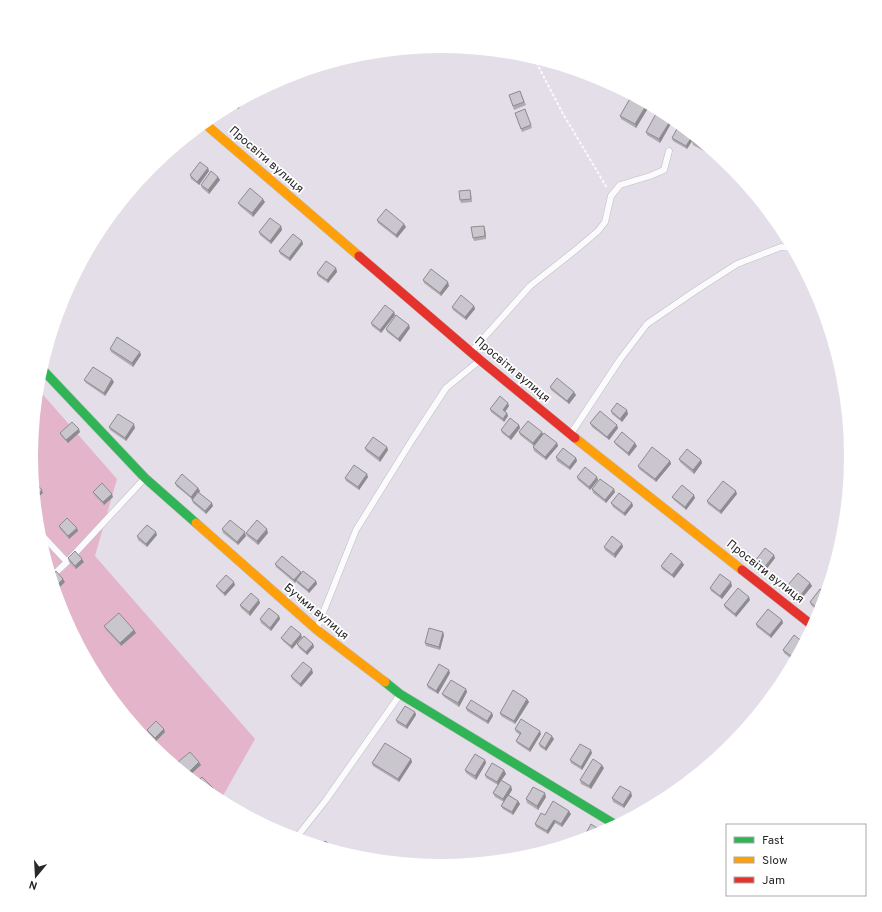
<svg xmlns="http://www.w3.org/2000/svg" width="882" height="912" font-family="Overpass,sans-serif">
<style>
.green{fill:#e4b5ca}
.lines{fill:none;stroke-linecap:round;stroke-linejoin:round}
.lane-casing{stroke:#bfbfc1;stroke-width:7}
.fast-casing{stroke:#bfbfc1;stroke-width:10}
.slow-casing{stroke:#bfbfc1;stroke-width:10}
.jam-casing{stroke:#bfbfc1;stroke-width:10}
.path{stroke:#fbfafc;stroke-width:2;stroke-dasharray:3 2;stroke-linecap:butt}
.lane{stroke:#fbfafc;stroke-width:6}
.fast{stroke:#30b455;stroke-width:9}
.slow{stroke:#ff9f0a;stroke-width:9}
.jam{stroke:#e5322d;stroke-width:9}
.wall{fill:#aeaab0}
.shaded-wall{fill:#8d8b90}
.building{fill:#cac6cd;stroke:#8d8b90}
.labels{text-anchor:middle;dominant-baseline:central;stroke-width:3.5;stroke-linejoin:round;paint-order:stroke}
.street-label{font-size:12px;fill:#292929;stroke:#fff}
</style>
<rect width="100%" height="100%" fill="#e3dee8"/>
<path class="green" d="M38 389 117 479 95 556 255 739 220 801 213 797 151 746 100 684 62 613 39 536 31 456Z"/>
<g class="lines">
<defs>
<path id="lane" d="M472 351 530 286 578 248 598 231 605 222 611 196 620 185 650 176 664 170 669 151
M572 432 621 358 647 324 695 291 737 264 781 247 792 248
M39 532 67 562
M51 577 67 562 144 479
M317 628 356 530 412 440 446 388 479 361
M296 838 326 800 399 696"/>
<path id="fast" d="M41 368 145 478 196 523
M385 682 400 694 616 825"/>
<path id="slow" d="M204 123 359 256
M575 438 742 570
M196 523 317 630 385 682"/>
<path id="jam" d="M359 256 480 360 575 438
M742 570 813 626"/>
</defs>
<use href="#lane" class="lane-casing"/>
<use href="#fast" class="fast-casing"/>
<use href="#slow" class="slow-casing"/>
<use href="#jam" class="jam-casing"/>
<path class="path" d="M534 58 562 112 607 188"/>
<use href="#lane" class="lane"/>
<use href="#fast" class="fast"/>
<use href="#slow" class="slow"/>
<use href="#jam" class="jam"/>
</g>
<path class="wall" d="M520 91 526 105 514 110 509 95Z
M632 95 650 105 636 128 621 119 620 116Z
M248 97 238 109 233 105Z
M515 113 531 125 532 128 522 132Z
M673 120 660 143 647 135 646 132Z
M695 137 687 149 673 141 672 138Z
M692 141 715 153 713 156 693 145Z
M208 168 209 171 199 185 191 179 190 175Z
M218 177 220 180 209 194 202 188 201 185Z
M470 190 471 193 472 202 461 203 460 200Z
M265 202 253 217 240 206 238 203Z
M377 220 406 227 397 238 378 223Z
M281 226 282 230 271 244 260 235 259 232Z
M485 229 486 239 474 241 473 238Z
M302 241 303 244 290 261 280 254 279 251Z
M336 268 337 272 328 283 318 276 317 273Z
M423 280 449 286 441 296 424 283Z
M811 282 818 295 811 291 809 285Z
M474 306 475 309 466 320 453 310 452 307Z
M394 312 395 315 381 333 372 326 371 323Z
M410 328 400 342 387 332 386 329Z
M110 349 141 355 133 367 111 352Z
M84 380 114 382 105 396 86 383Z
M550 387 576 395 569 404 551 390Z
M509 406 505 412 508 416 504 422 491 412 490 409Z
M611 411 628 414 622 422 612 414Z
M590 423 618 428 609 440 592 427Z
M519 425 520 428 511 440 502 433 501 430Z
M109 427 135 428 126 441 110 430Z
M80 432 68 443 61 436 60 433Z
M519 432H542L543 434 557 443 558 446 546 460 534 451 533 447 534 446 520 435Z
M614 442 637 446 629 456 616 445Z
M387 447 388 450 380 462 366 451 365 448Z
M556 457 576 458 577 461 570 470 557 461Z
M679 459 701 460 702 463 694 474 680 462Z
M670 461 671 464 656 482 639 469 638 466Z
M368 477 359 490 346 481 345 478Z
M577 477H597L598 480 590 490 578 480Z
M175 483 198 488 200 491 199 492 213 506 206 514 193 503 192 499 176 486Z
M592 489 615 492 606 503 593 493Z
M93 492 113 497 104 505 94 495Z
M737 494 721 514 708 504 707 501Z
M672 497 695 498 686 510 674 500Z
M611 503H632L633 506 625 516 613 507Z
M59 526 78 531 69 539 60 529Z
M222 529 246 536 238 545 223 533Z
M246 533H268L258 545 247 536Z
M157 535 147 547 138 540 137 536Z
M622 544 623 547 615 558 605 550 604 547Z
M68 558 84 562 76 569 69 562Z
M775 558 765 571 756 564 755 561Z
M682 562 684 565 674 578 662 569 661 566Z
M275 564 301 572V573L316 581 317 584 309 593 297 583 296 581 295 583 276 567Z
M810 583 812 586 802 598 790 588 788 585Z
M235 585 225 596 218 589 216 586Z
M732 586 722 599 711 591 710 588Z
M826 593 819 612 811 605 810 602Z
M750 600 736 617 725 608 724 605Z
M260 603 250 616 241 608 240 605Z
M279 616 280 619 271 631 261 623 260 619Z
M782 620 783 623 771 638 757 627 756 624Z
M104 626 134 630 136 633 121 646 106 630Z
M444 635 440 650 426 646 425 643Z
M302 637 292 649 283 641 281 638Z
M804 643 794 661 784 653 783 650Z
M297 644H313L314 647 307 655 299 648Z
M313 673 301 687 292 679 291 676Z
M450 673 438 694 428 688 427 685Z
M466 689 467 692 459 707 444 697 442 694Z
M527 699 529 702 515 724 501 716 500 713Z
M466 708 492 713 493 716 488 724 467 711Z
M415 712 416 715 407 729 397 723 396 720Z
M515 729 541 734 530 752 518 744 516 741 520 735 516 732Z
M147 730 165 732 156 741 148 733Z
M554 739 546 751 540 747 539 744Z
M592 753 582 770 571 763 570 760Z
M411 759 412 762 399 782 373 766 372 763Z
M485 760 486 763 476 780 466 773 465 770Z
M178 762 201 765 189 776 180 766Z
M604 768 591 789 581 784 580 780Z
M504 770 506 774 501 780 511 786 512 790 509 795 518 801 520 804 513 815 503 809 501 806 504 802 495 797 493 793 498 785 486 778 485 775Z
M632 796 624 808 613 802 612 798Z
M546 797 538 810 527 803 526 799Z
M571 814 562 827 555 823 548 834 536 827 535 824 545 815Z"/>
<path class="shaded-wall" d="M248 97 238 109 236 105 241 100Z
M647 104 650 105 636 128 635 124Z
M672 118 673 120 660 143 659 139Z
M693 135 695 136 687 149 686 146Z
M713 151 715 153 713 156 712 153Z
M208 168 209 171 199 185 197 182Z
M218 177 220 180 209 194 208 190Z
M263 199 265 202 253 217 252 213Z
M404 224 406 227 397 238 396 235Z
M281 226 282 230 271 244 270 241Z
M484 226 485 229 486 239 485 236Z
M302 241 303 244 290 261 289 258Z
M336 268 337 272 328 283 327 280Z
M448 282 449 286 441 296 440 293Z
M474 306 475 309 466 320 465 317Z
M394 312 395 315 381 333 380 330Z
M409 325 410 328 400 342 398 339Z
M140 352 141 355 133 367 132 363Z
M112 379 114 382 105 396 104 393Z
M574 392 576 395 569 404 567 401Z
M508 403 509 406 504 413 503 410Z
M627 410 628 414 622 422 620 419Z
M507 413 508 416 504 422 503 419Z
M134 424 135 428 126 441 125 438Z
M519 425 520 428 511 440 509 437Z
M617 425 618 428 609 440 607 437Z
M79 429 80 432 68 443 66 440Z
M542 432 543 435 534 446 533 443Z
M557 443 558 446 546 460 545 457Z
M635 443 637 446 629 456 628 453Z
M387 447 388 450 380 462 379 458Z
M576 458 577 461 570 470 569 467Z
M701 460 702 463 694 474 693 470Z
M670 461 671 464 656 482 655 479Z
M367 474 368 477 359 490 358 487Z
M597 477 598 480 590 490 589 487Z
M198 488 200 491 192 500 191 497Z
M614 489 615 492 606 503 605 500Z
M42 490 43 493 35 500V496Z
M736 491 737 494 721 514 720 511Z
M112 494 113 497 104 505 103 502Z
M694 495 695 498 686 510 685 507Z
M212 503 213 506 206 514 205 511Z
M632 503 633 506 625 516 624 513Z
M77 528 78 531 69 539 68 536Z
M267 529 268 533 258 545 257 541Z
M156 532 157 535 147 547 146 544Z
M245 532 246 536 238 545 237 542Z
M622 544 623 547 615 558 614 554Z
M774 555 775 558 765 571 764 568Z
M82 559 84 562 76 569 75 566Z
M682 562 684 565 674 578 672 575Z
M301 572 302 575 296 580V581L295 583 294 580Z
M63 579 65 582 56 591 55 587Z
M316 581 317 584 309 593 308 590Z
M234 582 235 585 225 596 224 593Z
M731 582 732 586 722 599 720 596Z
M810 583 812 586 802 598 801 595Z
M749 597 750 600 736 617 735 614Z
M259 600 260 603 250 616 249 612Z
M823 603 820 611 819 612 818 609Z
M279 616 280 619 271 631 270 628Z
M782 620 783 623 771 638 770 635Z
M134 630 136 633 121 646 120 643Z
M443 632 444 635 440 650 439 647Z
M301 634 302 637 292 649 291 646Z
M83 641 84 644 81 647 79 645Z
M313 644 314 647 307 655 306 652Z
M312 669 313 673 301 687 300 684Z
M449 670 450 673 438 694 436 691Z
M466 689 467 692 459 707 458 703Z
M527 699 529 702 515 724 514 721Z
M415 712 416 715 407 729 406 726Z
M492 713 493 716 488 724 487 721Z
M164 729 165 732 156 741 155 738Z
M540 731 541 734 530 752 529 749Z
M552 736 554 739 546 751 545 748Z
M591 750 592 753 582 770 581 767Z
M411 759 412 762 399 782 398 779Z
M485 760 486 763 476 780 475 776Z
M199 762 201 765 189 776 188 773Z
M602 765 604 768 591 789 589 786Z
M504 770 506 774 498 785 497 782Z
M511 786 512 790 504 802 503 799Z
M213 788 214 792 210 795 208 793Z
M631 792 632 796 624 808 623 805Z
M545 793 546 797 538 810 537 806Z
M518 801 520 804 513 815 512 812Z
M569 811 571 814 562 827 561 824Z
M554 820 555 823 548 834 547 831Z"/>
<path class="building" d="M520 91 524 102 513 106 509 95Z
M632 95 647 104 635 124 620 116Z
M241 100 236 105 234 104Z
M525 109 531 125 521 129 515 113Z
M658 110 669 115 672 118 659 139 646 132Z
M679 125 685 128 693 135 686 146 672 138Z
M695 137 713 151 712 153 692 141Z
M200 162 208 168 197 182 190 175Z
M211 171 218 177 208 190 201 185Z
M250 188 263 199 252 213 238 203Z
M470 190 471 199 460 200 459 191Z
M386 209 404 224 396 235 377 220Z
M270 218 281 226 270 241 259 232Z
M484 226 485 236 473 238 471 227Z
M293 234 302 241 289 258 279 251Z
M326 261 336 268 327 280 317 273Z
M431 269 448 282 440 293 423 280Z
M811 282 814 288 809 285Z
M461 295 474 306 465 317 452 307Z
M385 305 394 312 380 330 371 323Z
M396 315 409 325 398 339 386 329Z
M117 337 140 352 132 363 110 349Z
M93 367 112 379 104 393 84 380Z
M557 378 574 392 567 401 550 387Z
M500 396 508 403 503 410 507 413 503 419 490 409Z
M617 403 627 410 620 419 611 411Z
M600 411 617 425 607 437 590 423Z
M118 414 134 424 125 438 109 427Z
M510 418 519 425 509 437 501 430Z
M528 421 542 432 533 443 519 432Z
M72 422 79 429 66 440 60 433Z
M622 432 635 443 628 453 614 442Z
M544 433 557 443 545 457 533 447Z
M373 437 387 447 379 458 365 448Z
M652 447 670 461 655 479 638 466Z
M563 448 576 458 569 467 556 457Z
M687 449 701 460 693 470 679 459Z
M354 465 367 474 358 487 345 478Z
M585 467 597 477 589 487 577 477Z
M182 474 198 488 191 497 175 483Z
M600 479 614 489 605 500 592 489Z
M34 481 42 490 35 496Z
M723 481 736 491 720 511 707 501Z
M102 483 112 494 103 502 93 492Z
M682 485 694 495 685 507 672 497Z
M198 492 212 503 205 511 192 500Z
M619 493 632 503 624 513 611 503Z
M67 518 77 528 68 536 59 526Z
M230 520 245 532 237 542 222 529Z
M257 520 267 529 257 541 246 533Z
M147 525 156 532 146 544 137 536Z
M612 536 622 544 614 554 604 547Z
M765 548 774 555 764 568 755 561Z
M75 551 82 559 75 566 68 558Z
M671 553 682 562 672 575 661 566Z
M282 556 301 572 294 580 275 564Z
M56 571 63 579 55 587 51 576Z
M303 571 316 581 308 590 296 580Z
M798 573 810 583 801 595 788 585Z
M720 574 731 582 720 596 710 588Z
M226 575 234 582 224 593 216 586Z
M738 588 749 597 735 614 724 605Z
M820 589 826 593 823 603 818 609 810 602Z
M251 593 259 600 249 612 240 605Z
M269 608 279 616 270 628 260 619Z
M768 609 782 620 770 635 756 624Z
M119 613 134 630 120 643 104 626Z
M291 626 301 634 291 646 281 638Z
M429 628 443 632 439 647 425 643Z
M72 630 83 641 79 645Z
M794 635 804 643 799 652 794 658 783 650Z
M304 636 313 644 306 652 297 644Z
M303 662 312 669 300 684 291 676Z
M439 664 449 670 436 691 427 685Z
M451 680 466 689 458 703 442 694Z
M513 690 527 699 514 721 500 713Z
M471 700 492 713 487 721 466 708Z
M405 706 415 712 406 726 396 720Z
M521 719 540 731 529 749 516 741 521 733 515 729Z
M156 721 164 729 155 738 147 730Z
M546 732 552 736 545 748 539 744Z
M385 743 411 759 398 779 372 763Z
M580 744 591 750 581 767 570 760Z
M190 752 199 762 188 773 178 762Z
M475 754 485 760 475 776 465 770Z
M593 759 602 765 589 786 580 780Z
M492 763 504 770 497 782 485 775Z
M202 777 213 788 208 793 196 783Z
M501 780 511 786 503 799 493 793Z
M620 786 631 792 623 805 612 798Z
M533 787 545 793 537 806 526 799Z
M508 795 518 801 512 812 501 806Z
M553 801 569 811 561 824 554 820 547 831 535 824 541 813 545 815Z
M591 824 603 832 598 835 587 838 584 837Z
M325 841 338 851 321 846Z"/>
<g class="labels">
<g class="street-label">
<text transform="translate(266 160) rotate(41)">Просвіти вулиця</text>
<text transform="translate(512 370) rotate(40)">Просвіти вулиця</text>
<text transform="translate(765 572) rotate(38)">Просвіти вулиця</text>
<text transform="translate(316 612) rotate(40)">Бучми вулиця</text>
</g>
</g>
<path d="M0 0H882V912H0ZM38 456a403 403 0 1 1 806 0a403 403 0 1 1-806 0Z" fill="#fff" fill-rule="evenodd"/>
<rect x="726" y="824" width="140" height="72" fill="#ffffff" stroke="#a9a9a9"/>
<rect x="734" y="837" width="20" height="6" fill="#30b455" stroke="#a9a9a9"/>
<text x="762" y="844" font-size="12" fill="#292929">Fast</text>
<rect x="734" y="857" width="20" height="6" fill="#ff9f0a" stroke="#a9a9a9"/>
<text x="762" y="864" font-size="12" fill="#292929">Slow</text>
<rect x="734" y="877" width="20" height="6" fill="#e5322d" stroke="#a9a9a9"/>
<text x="762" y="884" font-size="12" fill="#292929">Jam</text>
<g transform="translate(36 876) rotate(198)" stroke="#ffffff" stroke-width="3" paint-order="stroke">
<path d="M0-3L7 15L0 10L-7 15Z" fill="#292929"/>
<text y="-6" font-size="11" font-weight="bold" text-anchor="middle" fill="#292929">N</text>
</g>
</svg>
